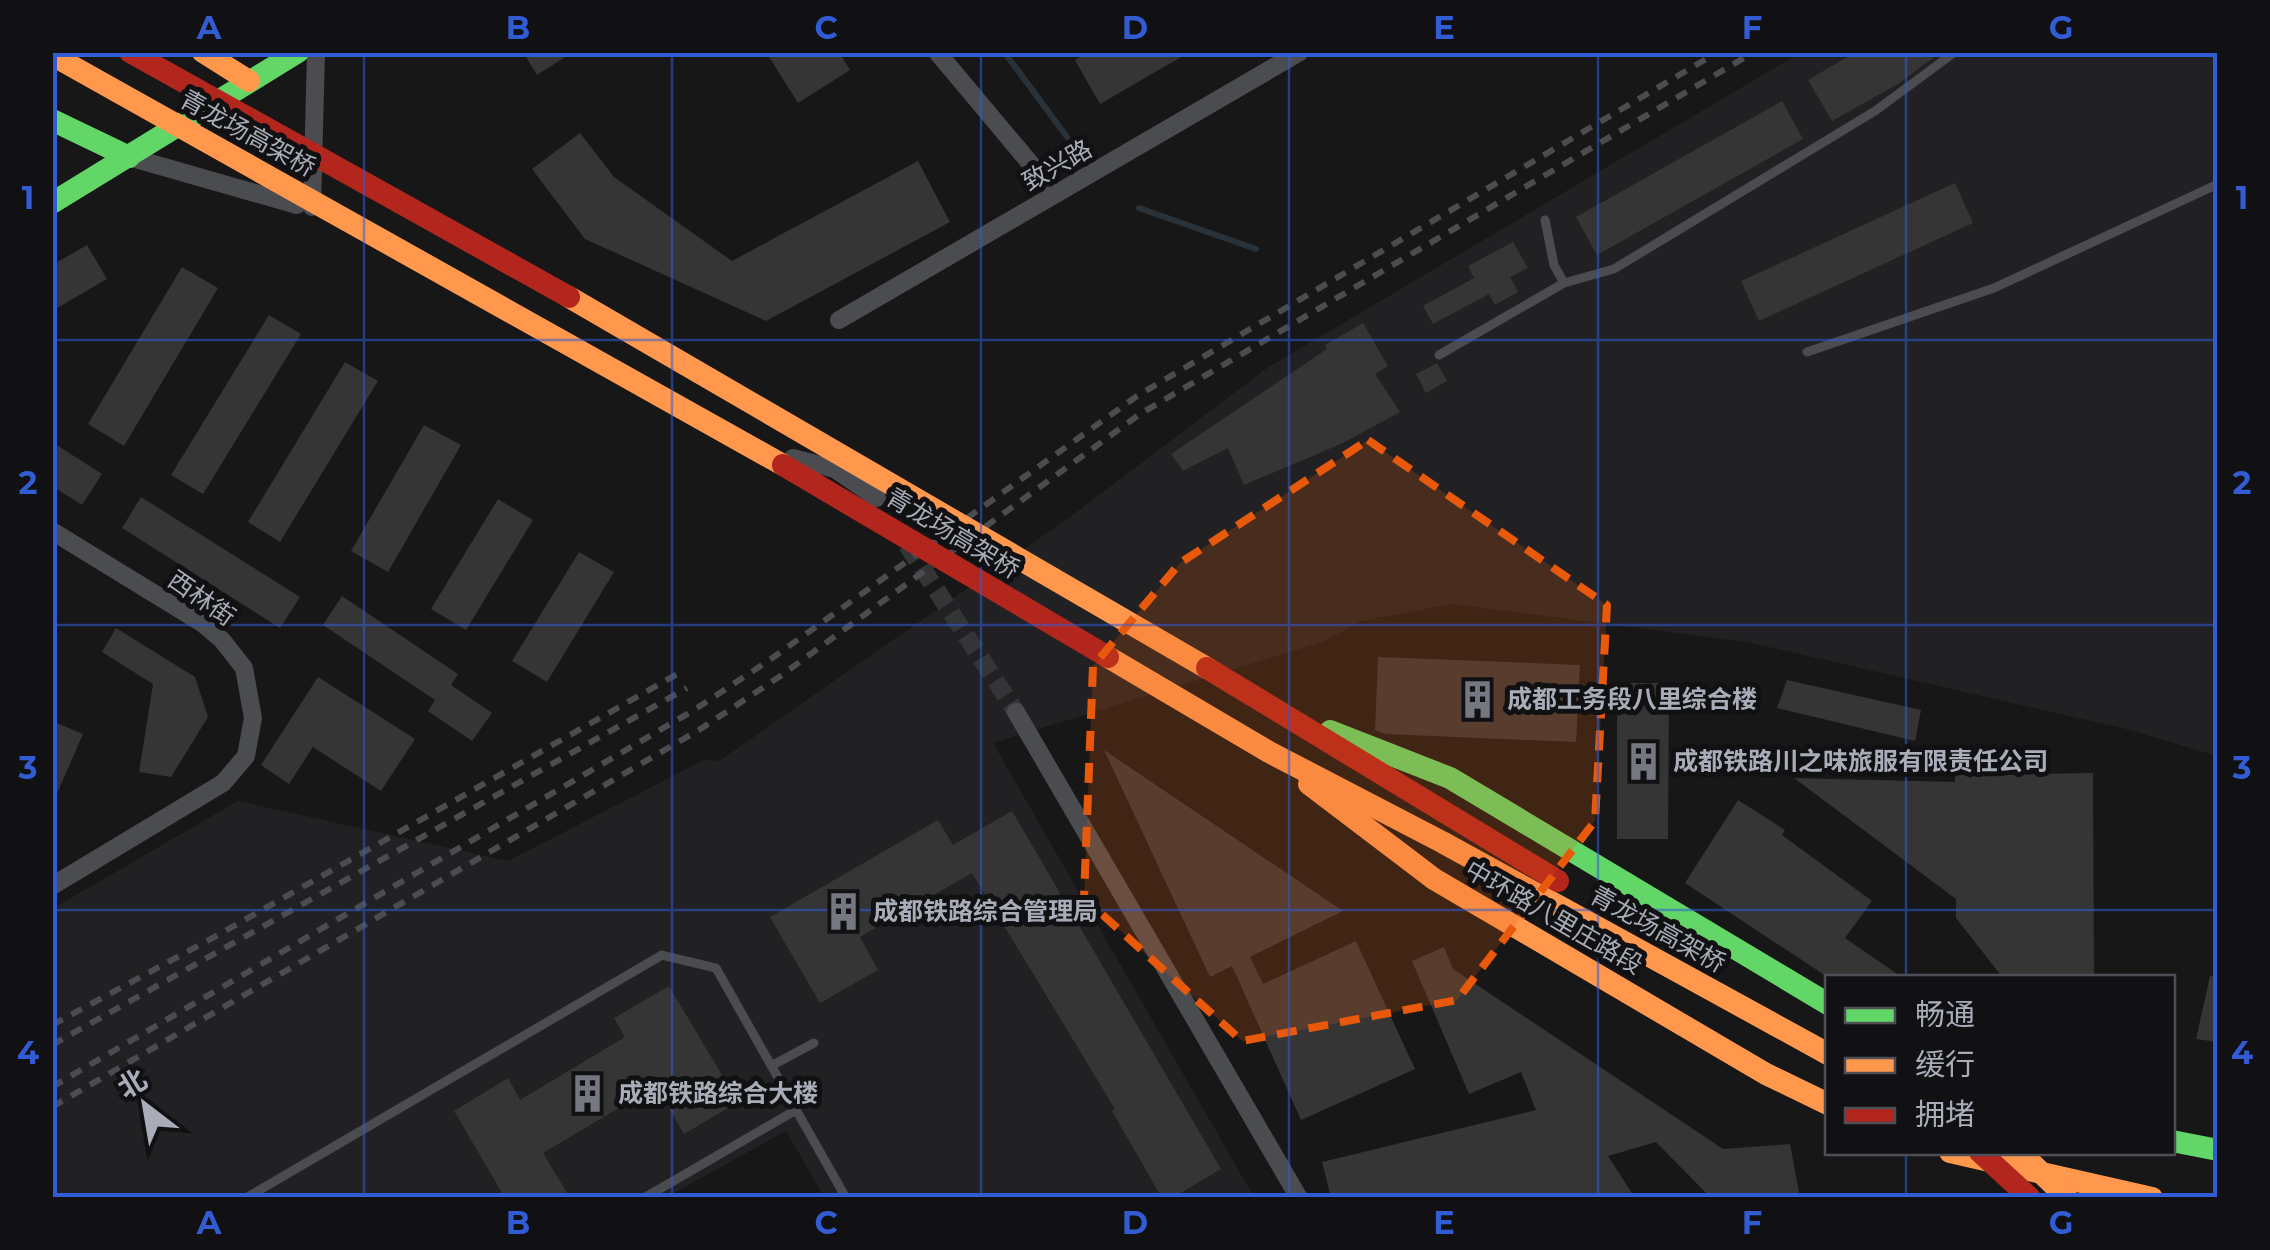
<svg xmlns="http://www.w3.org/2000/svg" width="2270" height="1250" font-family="Montserrat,'Noto Sans SC',sans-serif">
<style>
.built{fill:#212123}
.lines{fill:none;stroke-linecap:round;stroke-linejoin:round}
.stream{stroke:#2a3239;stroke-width:6}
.building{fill:#353536}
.street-tunnel{stroke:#343537;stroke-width:18;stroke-dasharray:18 9;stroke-linecap:butt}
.lane{stroke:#4b4c50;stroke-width:9}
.street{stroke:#4b4c50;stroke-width:18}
.fast{stroke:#63d668;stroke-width:22}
.slow{stroke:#ff974d;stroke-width:22}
.rail{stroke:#4b4c4f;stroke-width:6;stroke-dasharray:12 10;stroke-linecap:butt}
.slow-bridge{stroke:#ff974d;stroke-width:22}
.jam-bridge{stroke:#b3261e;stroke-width:22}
.marked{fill:#e8590c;fill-opacity:0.2;stroke:#e8590c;stroke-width:8;stroke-dasharray:20 12;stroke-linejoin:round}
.grid{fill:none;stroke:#325cd3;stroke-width:2.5;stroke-opacity:0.55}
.labels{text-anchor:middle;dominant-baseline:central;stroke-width:10;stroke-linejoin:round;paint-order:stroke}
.street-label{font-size:25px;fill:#a8adb8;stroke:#111113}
.poi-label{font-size:25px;font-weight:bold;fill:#a8adb8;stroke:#111113;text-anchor:start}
.neatline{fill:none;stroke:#325cd3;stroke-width:4}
.grid-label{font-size:32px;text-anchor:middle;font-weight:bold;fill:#325cd3}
</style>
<rect width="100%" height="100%" fill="#171717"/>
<path class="built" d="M1800 53H2217V756L2126 729 1747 642 1452 604 1361 621 1322 642 993 743 1254 1197H824L786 1131 667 1197H53L52 909 238 801 508 861 706 759 719 761 1070 517 1267 368Z"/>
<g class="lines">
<path class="stream" d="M1005 53 1067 137
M1139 208 1256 249"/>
</g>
<path class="building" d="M523 52H573L537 75Z
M766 52H839L850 70 798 103Z
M1088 52H1190L1100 104 1075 60Z
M1856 52H1941L1898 84 1832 121 1808 80Z
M1782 101 1803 139 1597 255 1576 217Z
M580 133 614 177 732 261 918 161 950 222 766 321 585 239 532 169Z
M1955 183 1973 223 1759 321 1741 281Z
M1513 242 1528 268 1510 277 1518 292 1495 305 1489 294 1433 324 1423 306 1474 278 1468 266Z
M87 245 107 279 52 311V265Z
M182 267 218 288 124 446 88 424Z
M269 315 301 334 203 494 171 475Z
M1363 323 1388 366 1375 374 1400 412 1343 443 1244 485 1228 448 1183 471 1171 454 1327 349 1325 345Z
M345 362 378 381 280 542 248 522Z
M1437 363 1447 381 1426 393 1416 374Z
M424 425 461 445 388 572 351 551Z
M52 442 102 474 82 505 52 486Z
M141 497 300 597 280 628 122 528Z
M498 499 533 520 466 630 431 609Z
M579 552 614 572 547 682 512 661Z
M342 596 458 674 451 685 492 713 472 741 428 711 435 700 323 625Z
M116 628 195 677 208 717 171 777 139 772 153 684 102 652Z
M1378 657 1580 665 1576 742 1386 734 1375 730Z
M318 677 415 739 381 791 313 747 289 784 261 765Z
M1787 680 1921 710 1915 741 1777 708Z
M1617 683H1669L1668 839H1617Z
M52 721 83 734 52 805Z
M1104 750 1343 911 1250 957 1263 984 1356 941 1415 1069 1301 1120 1232 966 1210 977Z
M2093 773 2094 978H2003L1956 918V899L1794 778 1955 782V775Z
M1738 800 1785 830 1782 835 1872 901 1845 938 1903 978H1829L1685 883Z
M1012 811 1221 1169 1172 1198H1162L1112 1111 1115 1109 972 873 860 937 878 970 820 1003 770 917 938 820 953 845Z
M1444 947 1453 969 1723 1149 1790 1144 1800 1198H1711L1656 1142 1608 1156 1635 1198H1331L1322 1162 1536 1110 1521 1072 1469 1094 1412 961Z
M2210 976 2218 977V1042L2196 1039Z
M669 986 738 1102 684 1134 656 1086 543 1153 570 1198H505L454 1111 508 1078 520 1100 625 1037 614 1018Z"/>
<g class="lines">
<path class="street-tunnel" d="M907 545 1016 712"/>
<path class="lane" d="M1545 220 1554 265 1564 283
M1807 352 1994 288 2218 184
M1439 355 1564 283 1614 269 1875 111 1955 52
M771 1066 814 1043
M246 1198 662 955 716 968 846 1198
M644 1198 796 1110"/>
<path class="street" d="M937 52 1056 194
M129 157 297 205
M312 207 316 52
M839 320 1300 52
M793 458 835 469 877 498
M52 531 202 623 222 640 244 668 253 718 246 756 223 783 52 886
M1016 712 1299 1198"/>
<path class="fast" d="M52 120 129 157
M52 203 298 52
M1330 731 1450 778 1828 1004
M2172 1141 2218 1150"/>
<path class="slow" d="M203 52 249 81
M1309 784 1434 879 1766 1074 1828 1104
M1950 1152 2152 1198"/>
<path class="rail" d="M52 1025 218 935 679 673
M52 1045 687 688
M52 1087 694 710 771 659 1137 396 1718 52
M52 1107 699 730 779 677 1140 414 1754 52"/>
<path class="slow-bridge" d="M52 55 783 465
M569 297 1207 668
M1108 657 1269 752 1442 842 1828 1054
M2020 1152 2067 1198"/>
<path class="jam-bridge" d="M130 52 569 297
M783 465 1108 657
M1207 668 1558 881
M1980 1152 2030 1198"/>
</g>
<path class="marked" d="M1368 440 1607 605 1595 821 1457 1000 1242 1041 1084 898 1093 666 1180 563Z"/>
<path class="grid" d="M364 52V1198M672 52V1198M981 52V1198M1289 52V1198M1598 52V1198M1906 52V978M52 340H2218M52 625H2218M52 910H2218M1906 1152V1198"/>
<defs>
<symbol id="building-bare" viewBox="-9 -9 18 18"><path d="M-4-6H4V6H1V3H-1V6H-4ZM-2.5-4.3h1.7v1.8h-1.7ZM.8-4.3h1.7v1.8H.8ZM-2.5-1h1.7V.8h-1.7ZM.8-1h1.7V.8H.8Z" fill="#757880" stroke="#111113" stroke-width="2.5" paint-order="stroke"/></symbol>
</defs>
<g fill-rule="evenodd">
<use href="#building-bare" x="1450" y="672" width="55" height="55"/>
<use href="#building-bare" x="1616" y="734" width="55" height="55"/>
<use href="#building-bare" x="816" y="884" width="55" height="55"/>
<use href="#building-bare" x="560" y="1066" width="55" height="55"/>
</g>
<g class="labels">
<g class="street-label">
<text transform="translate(248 133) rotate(29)">青龙场高架桥</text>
<text transform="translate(1057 165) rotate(-30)">致兴路</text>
<text transform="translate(953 533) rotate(31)">青龙场高架桥</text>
<text transform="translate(202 598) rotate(35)">西林街</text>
<text transform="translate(1554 917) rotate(30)">中环路八里庄路段</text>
<text transform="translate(1658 929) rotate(29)">青龙场高架桥</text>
</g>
<g class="poi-label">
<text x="1507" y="699">成都工务段八里综合楼</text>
<text x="1673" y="761">成都铁路川之味旅服有限责任公司</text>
<text x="873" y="911">成都铁路综合管理局</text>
<text x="618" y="1093">成都铁路综合大楼</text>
</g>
</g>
<rect width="2270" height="1250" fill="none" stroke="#111113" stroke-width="110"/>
<rect x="1825" y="975" width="350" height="180" fill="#111113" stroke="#4d4f55" stroke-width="2.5"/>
<rect x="1845" y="1008" width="50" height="15" fill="#63d668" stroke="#4d4f55" stroke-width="2.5"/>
<text x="1915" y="1025" font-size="30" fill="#a8adb8">畅通</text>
<rect x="1845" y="1058" width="50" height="15" fill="#ff974d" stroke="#4d4f55" stroke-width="2.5"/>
<text x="1915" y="1075" font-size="30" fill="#a8adb8">缓行</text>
<rect x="1845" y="1108" width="50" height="15" fill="#b3261e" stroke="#4d4f55" stroke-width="2.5"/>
<text x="1915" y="1125" font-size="30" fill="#a8adb8">拥堵</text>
<g transform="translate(145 1105) rotate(329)" stroke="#111113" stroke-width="8" paint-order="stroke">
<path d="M0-8L18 38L0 25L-18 38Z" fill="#a8adb8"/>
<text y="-15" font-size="28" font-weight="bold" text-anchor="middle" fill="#a8adb8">北</text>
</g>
<rect x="55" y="55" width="2160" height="1140" class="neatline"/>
<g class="grid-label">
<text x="209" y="39">A</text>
<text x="518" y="39">B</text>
<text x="826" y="39">C</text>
<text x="1135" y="39">D</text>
<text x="1444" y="39">E</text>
<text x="1752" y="39">F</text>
<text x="2061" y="39">G</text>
<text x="28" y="209">1</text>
<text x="2242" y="209">1</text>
<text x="28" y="494">2</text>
<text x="2242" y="494">2</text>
<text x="28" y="779">3</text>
<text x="2242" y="779">3</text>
<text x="28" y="1064">4</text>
<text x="2242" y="1064">4</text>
<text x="209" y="1234">A</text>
<text x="518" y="1234">B</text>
<text x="826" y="1234">C</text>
<text x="1135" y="1234">D</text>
<text x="1444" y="1234">E</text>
<text x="1752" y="1234">F</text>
<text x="2061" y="1234">G</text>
</g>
</svg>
